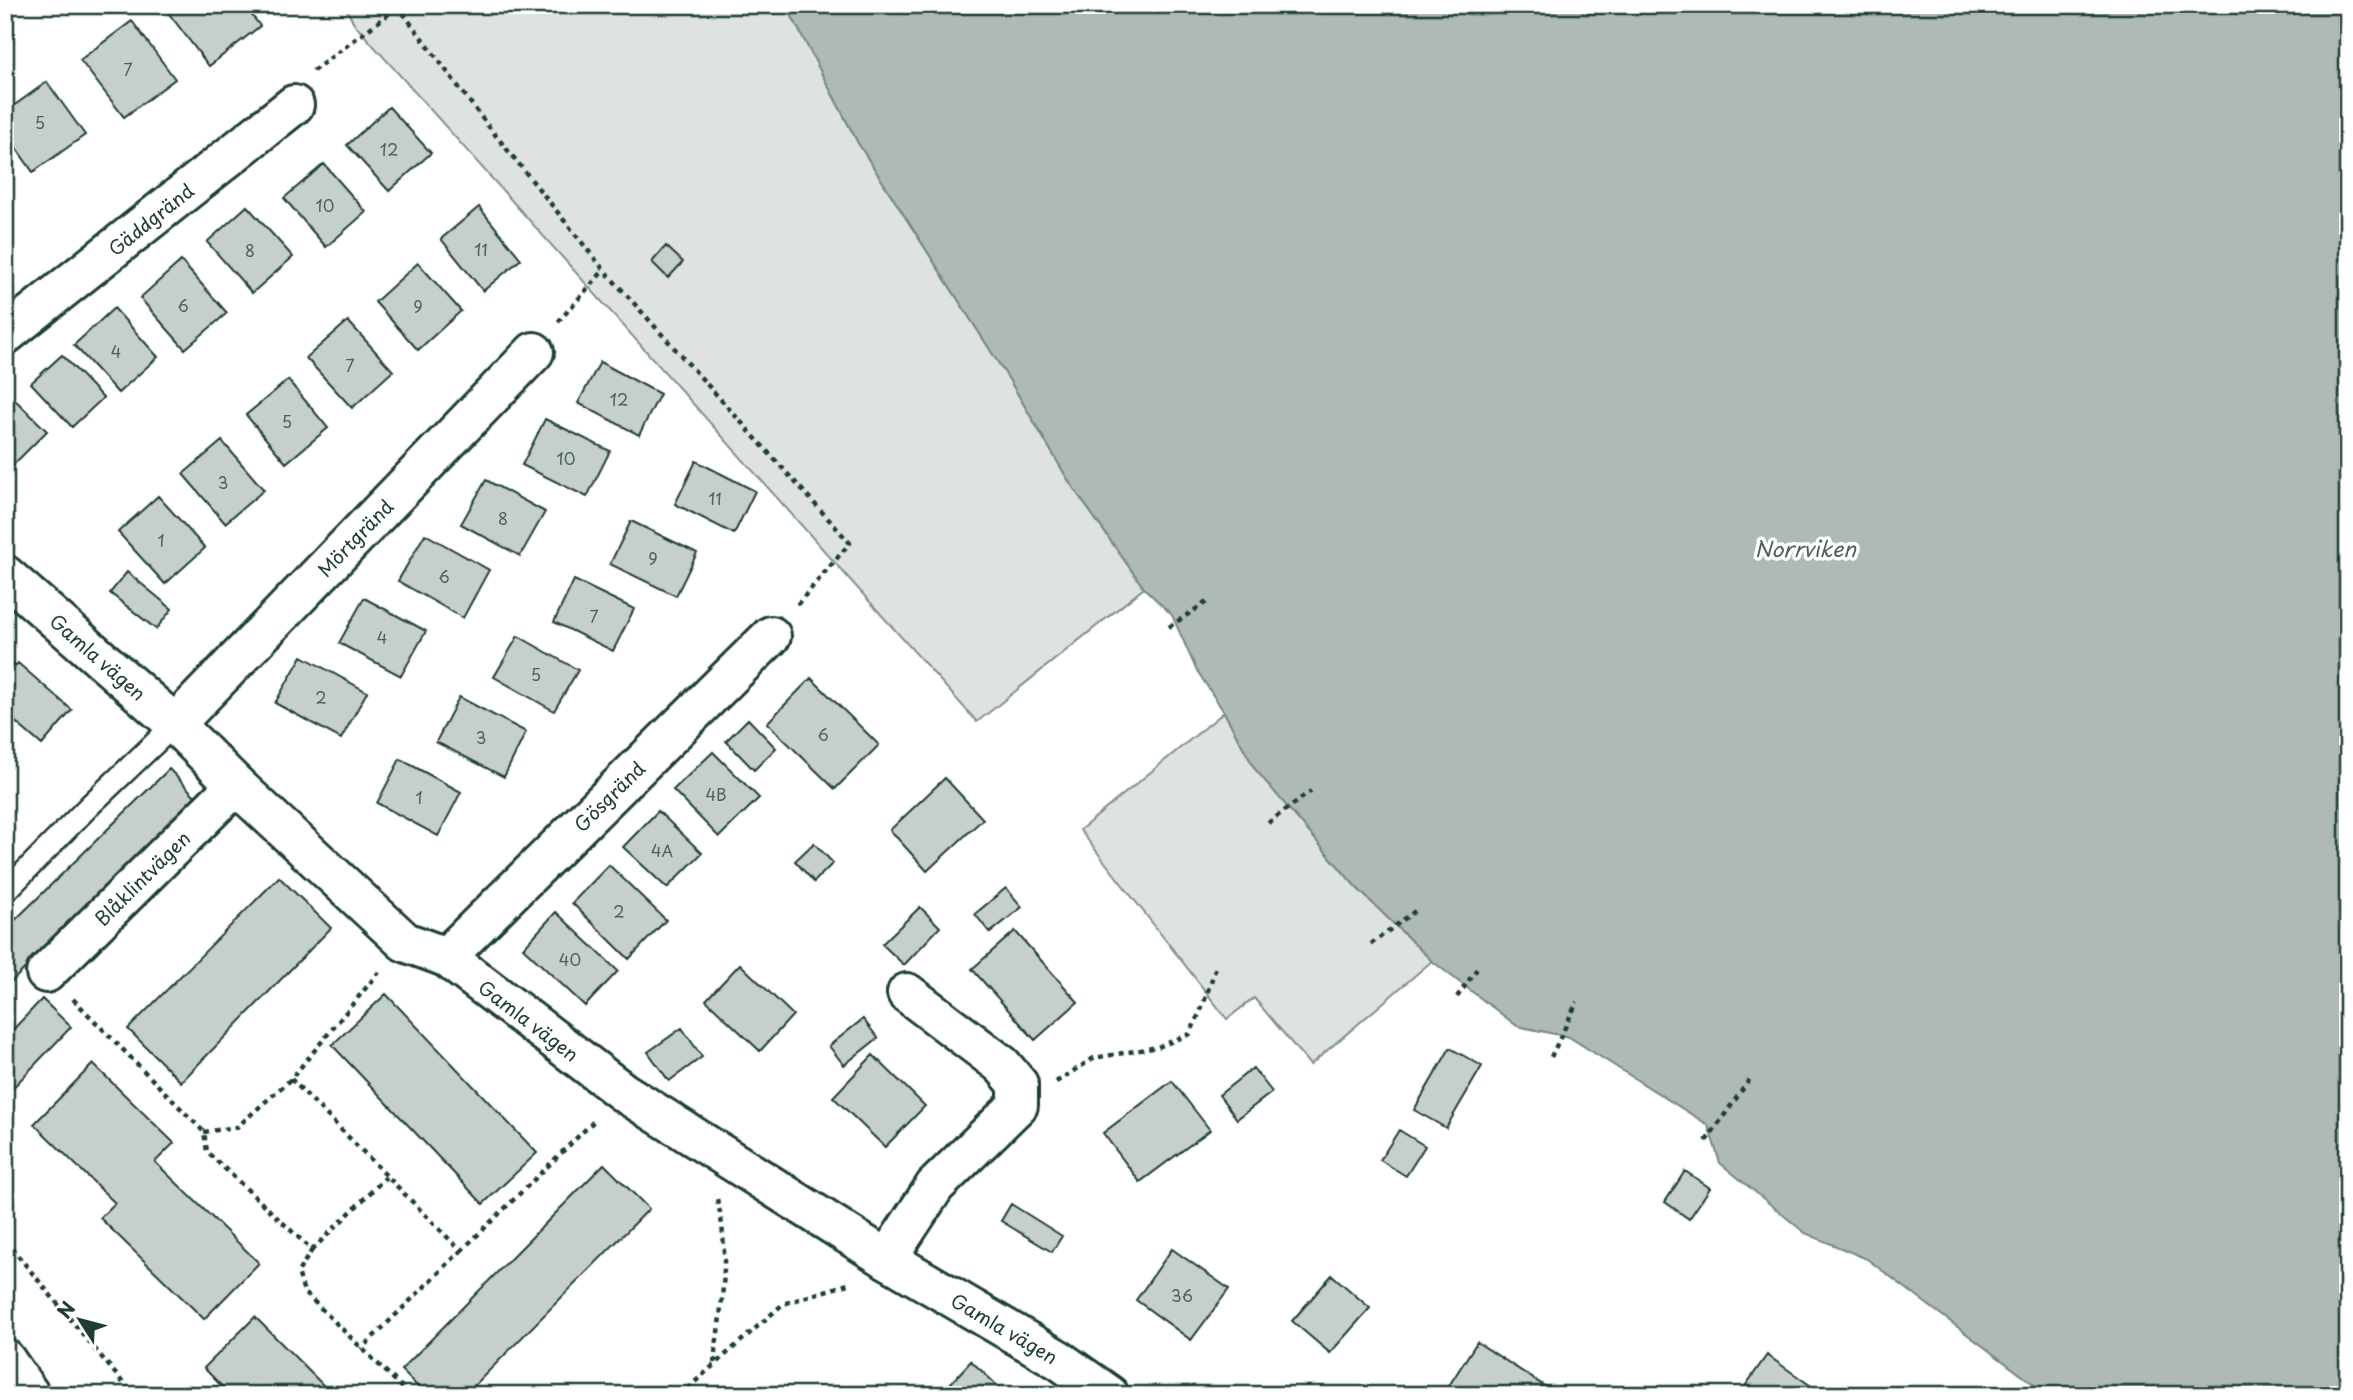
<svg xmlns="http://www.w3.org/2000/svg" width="2353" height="1400" font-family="'Playpen Sans',sans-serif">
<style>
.green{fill:#dee3e2;stroke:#7e908b;stroke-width:2}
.water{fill:#afbab7;stroke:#758883;stroke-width:2}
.building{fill:#c7cfcc;stroke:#1f3d34;stroke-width:2}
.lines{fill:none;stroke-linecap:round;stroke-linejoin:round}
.service-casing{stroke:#1f3d34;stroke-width:26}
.minor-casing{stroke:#1f3d34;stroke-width:44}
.tertiary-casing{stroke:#1f3d34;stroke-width:44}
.path{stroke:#1f3d34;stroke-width:4.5;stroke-dasharray:5 5;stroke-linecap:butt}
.service{stroke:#fff;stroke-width:21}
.minor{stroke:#fff;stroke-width:38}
.tertiary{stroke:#fff;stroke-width:38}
.labels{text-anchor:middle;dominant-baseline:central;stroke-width:7;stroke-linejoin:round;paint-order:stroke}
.number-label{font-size:16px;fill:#49625a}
.street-label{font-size:19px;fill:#1f3d34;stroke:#fff}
.water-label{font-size:21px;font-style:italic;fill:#4a625b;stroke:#fff}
</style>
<rect width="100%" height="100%" fill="#fff"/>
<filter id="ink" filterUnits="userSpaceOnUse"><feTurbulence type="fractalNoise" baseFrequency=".0143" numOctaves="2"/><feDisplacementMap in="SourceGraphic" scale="14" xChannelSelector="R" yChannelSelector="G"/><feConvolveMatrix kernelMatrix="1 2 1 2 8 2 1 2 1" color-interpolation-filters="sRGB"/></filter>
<g filter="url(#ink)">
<path class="green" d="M344 5H786L858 143 1010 381 1070 483 1144 588 977 722 355 25Z
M1224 712 1255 769 1356 887 1432 961 1310 1065 1254 998 1227 1019 1080 830Z"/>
<path class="water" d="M786 5H2348V1395H2090L2088 1391 2044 1392 1867 1259 1805 1233 1720 1163 1708 1125 1569 1037 1517 1026 1432 961 1356 887 1255 769 1224 712 1196 669 1172 615 1144 588 1070 483 1010 381 858 143Z"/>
<path class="building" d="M167 5H244L260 26 209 66 164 7Z
M132 21 175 79 124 117 80 60Z
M47 82 85 135 33 172 5 132V112Z
M389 107 431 153 389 191 347 145Z
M324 164 366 212 326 247 284 198Z
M247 206 293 257 252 293 207 242Z
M479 207 521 259 483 291 441 239Z
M666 246 683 262 668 278 652 262Z
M181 261 227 313 185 349 140 298Z
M418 263 461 311 418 350 375 302Z
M114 308 158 357 118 393 74 345Z
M348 321 393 371 352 408 306 358Z
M62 355 103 398 72 427 31 383Z
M600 362 660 394 639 435 578 403Z
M288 380 328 428 286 463 246 415Z
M7 392 47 431 11 467 5 461V394Z
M545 419 610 451 587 497 522 465Z
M222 441 264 490 225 523 183 474Z
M696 461 755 491 734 534 675 504Z
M486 480 545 512 520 556 461 524Z
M158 496 205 548 165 584 118 532Z
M631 521 697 553 676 596 610 564Z
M425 534 489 570 463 618 398 581Z
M127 572 172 609 156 629 110 593Z
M574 580 634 609 613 651 554 622Z
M364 598 426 631 401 676 339 643Z
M518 636 578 670 554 711 494 677Z
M302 656 367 692 341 739 275 703Z
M5 658 15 666 18 663 72 710 42 745 5 713Z
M811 678 879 745 835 789 767 723Z
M459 697 526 732 504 777 436 742Z
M748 719 776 748 754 770 726 741Z
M713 752 759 798 719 837 673 790Z
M400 759 461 792 438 836 377 803Z
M169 769 198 799 5 988V930Z
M945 778 983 819 927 871 890 830Z
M658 811 702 853 667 888 623 847Z
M814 843 833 863 814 882 795 861Z
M609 865 666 920 629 959 572 903Z
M279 877 331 928 181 1082 128 1029Z
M1006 888 1022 907 990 933 975 914Z
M920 907 940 927 904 965 882 944Z
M556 912 618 971 585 1006 523 948Z
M1015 931 1078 1002 1035 1040 972 969Z
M740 964 793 1015 760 1051 706 1000Z
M386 994 537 1153 483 1204 332 1045Z
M42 999 71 1027 5 1096V1038Z
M863 1019 878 1038 844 1065 829 1046Z
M682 1028 702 1057 669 1081 648 1052Z
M1450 1048 1482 1066 1446 1128 1414 1110Z
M873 1055 925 1106 885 1147 833 1097Z
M93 1064 174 1143 155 1162 259 1263 204 1319 100 1218 115 1203 34 1124Z
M1253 1068 1272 1092 1237 1119 1219 1095Z
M1172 1081 1210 1130 1140 1182 1103 1133Z
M1399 1130 1425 1146 1406 1176 1380 1160Z
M604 1164 649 1209 465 1395H426L401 1370Z
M1685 1171 1710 1188 1689 1219 1665 1202Z
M1011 1204 1062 1236 1052 1252 1001 1221Z
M1172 1249 1229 1289 1191 1340 1136 1300Z
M1332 1275 1370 1308 1330 1353 1292 1321Z
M255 1317 333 1395H230L204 1368Z
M1477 1342 1558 1395H1443Z
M1767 1355 1824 1395H1739Z
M971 1361 1001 1389 995 1395H940Z"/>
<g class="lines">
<defs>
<path id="service" d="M5 892 89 806 175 724"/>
<g id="minor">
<path id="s1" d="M5 335 294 105"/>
<path id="s2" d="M5 575 175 724 236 785 405 942 446 957 623 1092 887 1259 1059 1360 1109 1395"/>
<path id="s3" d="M175 724 534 352"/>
<path id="s4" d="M446 957 771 636"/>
<path id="s5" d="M46 973 236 785"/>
<path d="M887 1259 935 1186 1018 1105V1084L1002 1065 907 993"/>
</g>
<path id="tertiary" d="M5 1359 30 1395"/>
</defs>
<use href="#service" class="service-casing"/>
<use href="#minor" class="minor-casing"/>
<use href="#tertiary" class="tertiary-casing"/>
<path class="path" d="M397 5 485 122 604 270 850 543 796 606
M313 71 398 7
M558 322 604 270
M1169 627 1208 601
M1268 823 1311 791
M1371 944 1419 908
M1457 997 1479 966
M73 999 204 1132 207 1152 312 1250 298 1272 304 1292 410 1395
M1551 1057 1577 1002
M291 1079 461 1251 361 1349
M1056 1082 1094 1058 1158 1047 1190 1034 1203 1005 1216 967
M204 1132 237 1127 291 1079 379 972
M1706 1141 1752 1076
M5 1240 133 1395
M312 1250 386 1177
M461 1251 596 1119
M714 1363C721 1307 731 1255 717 1199
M680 1395 783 1304 851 1283
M1024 1395 1031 1388"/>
<use href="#service" class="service"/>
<use href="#minor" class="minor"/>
<use href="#tertiary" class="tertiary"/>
</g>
</g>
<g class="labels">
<g class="number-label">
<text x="128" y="69">7</text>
<text x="40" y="122">5</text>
<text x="389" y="149">12</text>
<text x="325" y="205">10</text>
<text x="481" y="249">11</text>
<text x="250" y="250">8</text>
<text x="183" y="305">6</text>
<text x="418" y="306">9</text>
<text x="116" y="351">4</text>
<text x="350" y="365">7</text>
<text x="619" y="399">12</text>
<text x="287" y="421">5</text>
<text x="566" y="458">10</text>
<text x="223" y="482">3</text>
<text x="715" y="498">11</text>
<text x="503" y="518">8</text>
<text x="161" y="540">1</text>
<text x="653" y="558">9</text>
<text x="444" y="576">6</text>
<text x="594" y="616">7</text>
<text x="382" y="637">4</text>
<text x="536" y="674">5</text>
<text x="321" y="697">2</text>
<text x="823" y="734">6</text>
<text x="481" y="737">3</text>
<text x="716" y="794">4B</text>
<text x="419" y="797">1</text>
<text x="662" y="850">4A</text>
<text x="619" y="911">2</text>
<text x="570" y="959">40</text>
<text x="1182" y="1295">36</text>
</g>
<g class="street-label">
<text stroke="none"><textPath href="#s1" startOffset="186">Gäddgränd</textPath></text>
<text stroke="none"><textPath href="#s3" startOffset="259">Mörtgränd</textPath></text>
<text stroke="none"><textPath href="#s2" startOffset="124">Gamla vägen</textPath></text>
<text stroke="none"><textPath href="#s4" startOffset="229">Gösgränd</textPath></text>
<text stroke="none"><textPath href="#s5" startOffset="135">Blåklintvägen</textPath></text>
<text stroke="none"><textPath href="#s2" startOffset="691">Gamla vägen</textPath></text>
<text stroke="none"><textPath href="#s2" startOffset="1258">Gamla vägen</textPath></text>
</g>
<g class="water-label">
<text x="1805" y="548">Norrviken</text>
</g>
</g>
<rect width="2353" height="1400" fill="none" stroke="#fff" stroke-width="28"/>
<rect x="14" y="14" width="2325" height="1372" fill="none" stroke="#1f3d34" stroke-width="2.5" filter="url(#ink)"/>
<g transform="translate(80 1320) rotate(306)" stroke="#ffffff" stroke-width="5" paint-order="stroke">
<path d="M0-5L12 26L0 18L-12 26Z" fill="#1f3d34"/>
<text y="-10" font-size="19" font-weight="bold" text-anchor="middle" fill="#1f3d34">N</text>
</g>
</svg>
